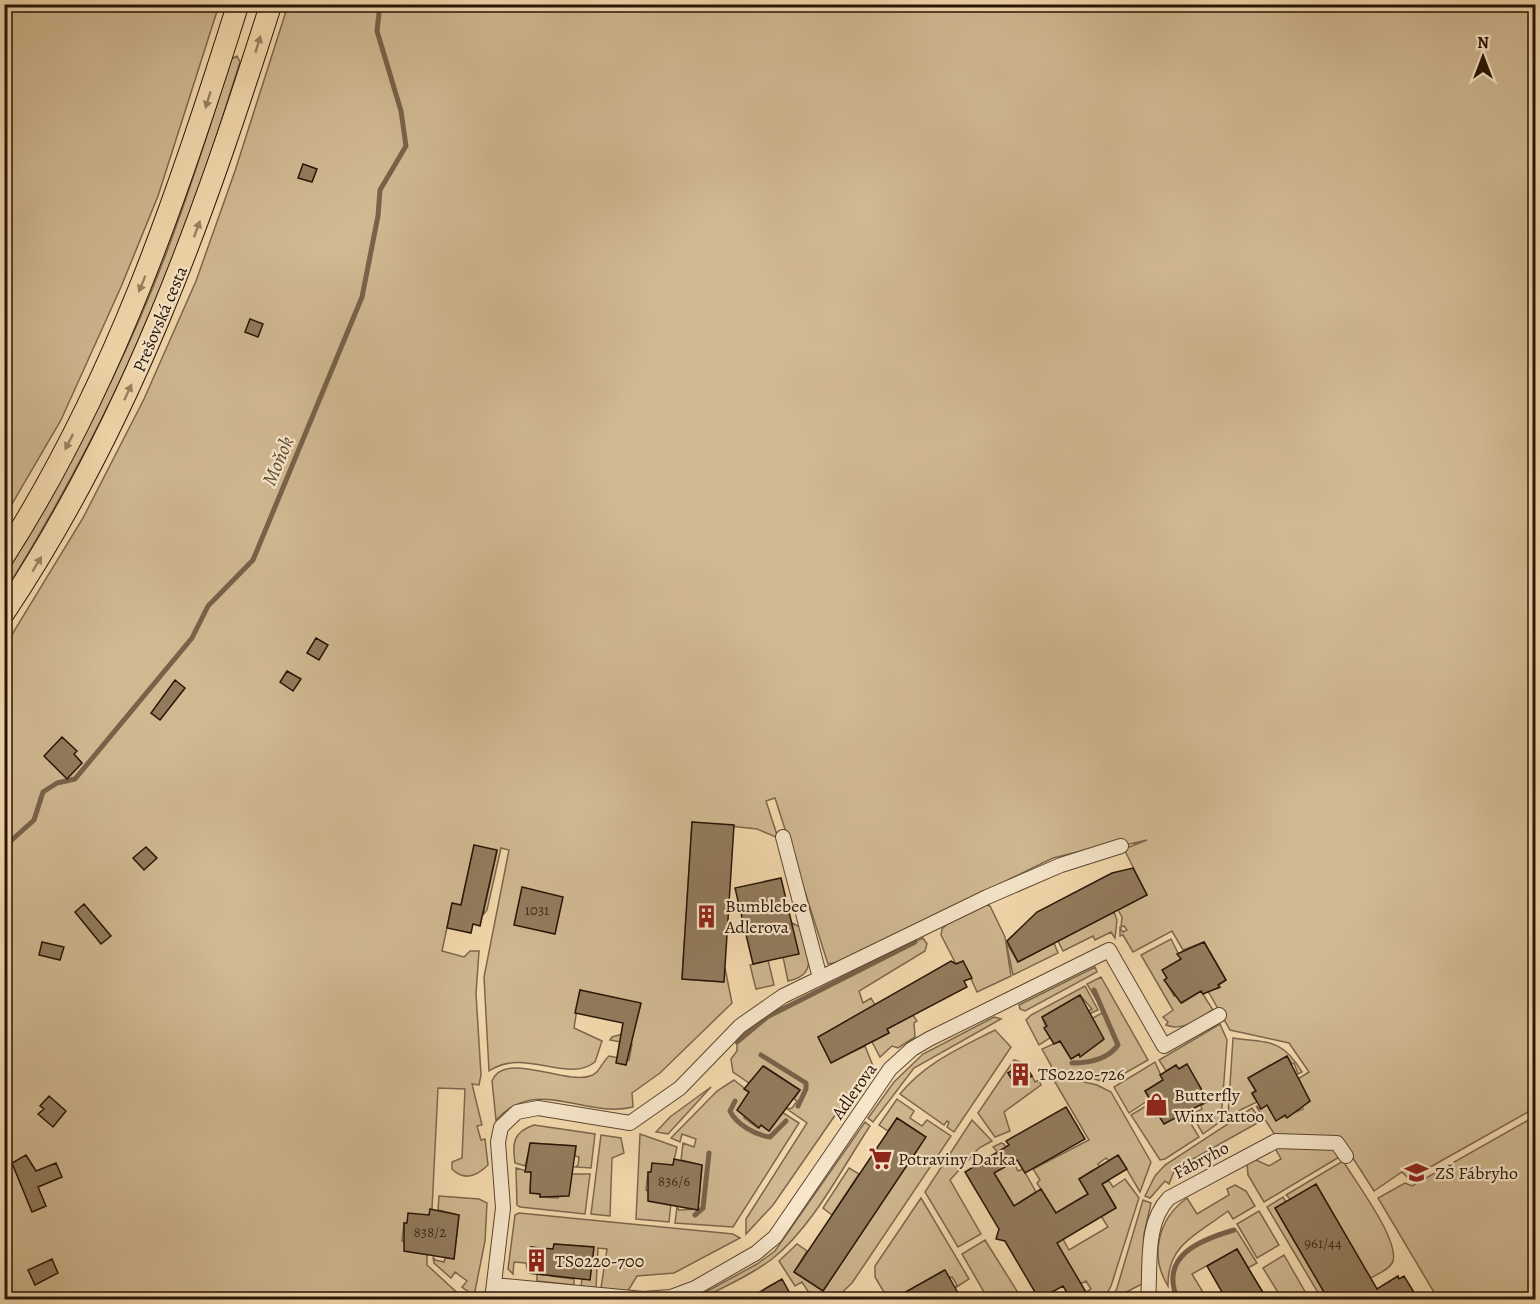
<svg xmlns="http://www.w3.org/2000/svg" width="1540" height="1304" font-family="Alegreya,serif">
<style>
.green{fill:#d0b891;stroke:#7c664c;stroke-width:1.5}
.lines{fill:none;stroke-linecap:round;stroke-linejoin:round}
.stream{stroke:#786249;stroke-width:5}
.building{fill:#927b5d;stroke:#281507;stroke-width:1.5}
.minor-casing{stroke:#5b4630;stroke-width:16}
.trunk-casing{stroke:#281507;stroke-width:23}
.minor{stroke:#f7e6ca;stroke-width:14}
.trunk{stroke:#f3d9ad;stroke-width:21}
.oneway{fill:#988162}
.labels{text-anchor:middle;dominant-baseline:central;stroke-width:4.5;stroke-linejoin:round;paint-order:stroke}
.number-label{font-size:15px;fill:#422e1c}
.street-label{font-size:18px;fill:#281507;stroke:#f7e6ca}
.poi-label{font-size:18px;fill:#281507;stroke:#f7e6ca;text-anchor:start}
.water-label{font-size:20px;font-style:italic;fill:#5e4933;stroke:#f7e6ca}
</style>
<rect width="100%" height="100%" fill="#f3d9ad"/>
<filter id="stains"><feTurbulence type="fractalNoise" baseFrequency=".00333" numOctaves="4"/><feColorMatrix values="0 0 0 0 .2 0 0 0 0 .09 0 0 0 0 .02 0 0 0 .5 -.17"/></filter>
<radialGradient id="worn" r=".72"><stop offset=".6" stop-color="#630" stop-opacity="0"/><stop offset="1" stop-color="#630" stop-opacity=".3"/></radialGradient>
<path class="green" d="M5 4 219 5 158 196 121 287 61 420 5 516Z
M288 5H1535V1108L1409 1179 1402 1172 1374 1191 1340 1138 1275 1135 1256 1106 1261 1109 1267 1105 1276 1120 1303 1109 1302 1106 1310 1101 1298 1079 1309 1072 1289 1043 1230 1030 1208 991 1219 988 1218 985 1226 980 1204 942 1183 950 1172 931 1133 952 1123 935 1120 936V928L1123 932 1127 930 1124 926 1121 927 1122 917 1118 910 1147 895 1124 849 1147 840 1121 846 1118 842 1053 858 839 962 828 964 775 798 766 801 778 838 757 829 692 822 682 979 723 982 725 968 732 1003 660 1073 632 1093 633 1107C584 1119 537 1075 496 1120L492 1081C504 1050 565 1085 590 1076 600 1073 601 1063 609 1056L629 1060 632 1044 610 1040 612 1037 633 1031 641 1004 580 990 574 1028 602 1041 595 1062C567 1084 525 1047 489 1071L484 977 509 850 501 848 487 910 483 915 497 851 474 846 461 905 452 904 442 951 464 957 470 951H479L476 994 481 1075 479 1085 472 1084 482 1125 477 1126 481 1140 485 1139 488 1165C477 1176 464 1181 452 1169V1162L462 1158 465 1089 438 1088 432 1209 429 1215 404 1223 402 1241H405V1251L427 1254V1265L464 1299 5 1300V646L83 518 144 399 196 281 235 171Z
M237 56 240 62C219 128 199 195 173 260 127 376 70 486 5 592V575C67 473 124 365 166 254 190 190 211 124 231 59Z
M986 905 990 906 1005 937 1011 976 977 992 963 961 956 964 941 935 942 929 948 923Z
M1114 912 1117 920 1115 938 1111 932 1095 940 1093 936 1063 951 1058 941Z
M792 923 800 927C806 951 821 974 788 981L783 957Z
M923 938 927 944 925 951 859 991 863 1003 871 998 876 1007 818 1037 831 1062 865 1046 873 1066 859 1086 856 1085 773 1205 746 1234V1219L807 1123 787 1109 792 1108 797 1101 794 1099 800 1090 764 1066 749 1083 733 1072 731 1059 737 1051V1041L766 1016Z
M1171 939 1181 959 1165 980 1174 996 1176 995 1182 1003 1201 991 1213 1010C1199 1018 1183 1032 1166 1025L1168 1022 1163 1017 1173 1010 1141 955Z
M1006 942 1018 962 1054 943 1058 953 1013 975Z
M768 960 774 985 756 989 750 965Z
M1095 967 1097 972 1025 1011 1020 1009 1019 1005Z
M1101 977 1148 1060 1113 1080 1102 1081 1053 1069 1042 1049 1060 1041 1071 1059 1079 1054 1081 1056 1103 1040 1091 1019 1104 1012 1087 984Z
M1085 986 1098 1010 1089 1014 1087 1012 1092 1009 1080 995 1042 1017 1050 1038 1039 1045 1026 1020 1031 1015Z
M913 1015 917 1021 914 1023 915 1037 898 1048 892 1046 880 1057 872 1042 889 1033 887 1029Z
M994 1017 1001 1019 914 1068 873 1122 868 1118 894 1082 923 1054Z
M1220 1024 1227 1040 1221 1121 1203 1134 1190 1112 1194 1113 1202 1109 1201 1106 1208 1101 1187 1064 1178 1069 1176 1065 1166 1071 1159 1060Z
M995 1030 1011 1047 954 1132 947 1127 949 1122 947 1121 944 1125 900 1094C925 1063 960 1048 995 1030Z
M1233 1038C1268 1043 1282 1038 1302 1072L1298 1074 1294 1063 1292 1064 1287 1056 1248 1078 1256 1091 1252 1094 1257 1102 1228 1116Z
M1014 1060 1024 1063 1008 1073 1016 1086 1032 1076 1035 1082 1039 1080 1041 1085 1004 1112 1010 1131 995 1137 978 1113Z
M1155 1062 1163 1080 1145 1091 1150 1099 1129 1113 1114 1087Z
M1055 1075 1097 1085 1111 1092 1151 1162 1140 1192 1119 1156 1109 1161 1106 1158 1098 1164 1103 1172 1093 1170 1079 1179 1088 1194 1056 1213 1037 1183 1040 1180 1033 1169 1089 1140 1052 1077Z
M734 1080 749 1092 744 1118 758 1128 761 1125 769 1131 782 1112 799 1123 733 1227 675 1223 677 1207 679 1210 698 1209 702 1165 681 1160 683 1143 694 1147 696 1139 682 1134 680 1142 671 1138 717 1091Z
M711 1087 668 1134 656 1132 670 1117Z
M897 1099 914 1111 910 1118 922 1126 927 1120 951 1136 852 1283 835 1299H813L802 1282 795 1286 779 1261 797 1244 807 1251 794 1272 823 1291 925 1137 897 1118 888 1131 879 1125Z
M1146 1106 1156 1117 1184 1112 1199 1137 1165 1159 1160 1160 1131 1115Z
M1252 1108 1261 1121 1175 1169 1169 1184 1165 1181 1150 1198 1145 1196 1155 1176 1165 1165Z
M1532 1118 1536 1123 1535 1299H1438L1378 1198 1405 1183 1412 1186Z
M972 1120 992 1141 979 1148 950 1180 981 1234 958 1247 925 1192Z
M865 1122 870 1126C842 1168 812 1228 772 1259 751 1275 724 1287 700 1299H693L757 1264 775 1251Z
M534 1125 595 1134 591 1168 575 1167 578 1165 579 1157 575 1156 576 1146 531 1143 525 1166 515 1163C512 1143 513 1132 534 1125Z
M640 1134 677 1147 673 1165 648 1173 646 1190 671 1203 669 1222 636 1219Z
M601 1135 621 1138 624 1153 612 1158 610 1216 591 1214Z
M1001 1143 1004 1144 1018 1171 1023 1169 1036 1192 1014 1206 994 1173 1009 1164 993 1147Z
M1279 1146 1333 1148 1341 1156 1264 1202 1248 1175 1247 1163 1254 1159 1269 1166 1281 1159 1275 1148Z
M1343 1161C1355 1181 1399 1239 1393 1261 1391 1269 1377 1274 1371 1278L1286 1195Z
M516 1168 531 1172 530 1193 540 1194V1197L558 1198 571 1174H590L585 1214 520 1207 517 1205Z
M849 1168 859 1174 832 1215 823 1208Z
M1125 1179 1139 1198 1111 1286 1104 1299H1090L1086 1292 1091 1289 1086 1281 1076 1286 1053 1272 1040 1198 1069 1250 1108 1227 1101 1216 1116 1207 1102 1184 1109 1181 1113 1187Z
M1235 1185 1246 1191 1255 1206 1233 1219 1228 1211C1198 1234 1167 1244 1168 1286 1149 1256 1158 1219 1187 1198L1197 1214 1229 1195 1227 1189Z
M439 1196 479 1199 487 1203 485 1241 474 1296 462 1287 467 1281 455 1272 451 1278 434 1263 433 1257 435 1260 444 1262 445 1258 454 1259 459 1215 438 1210Z
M1283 1197 1286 1202 1275 1208 1325 1293 1320 1296 1267 1207Z
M921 1198 969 1279 955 1288 957 1285 952 1277 950 1278 944 1270 906 1292 911 1299H888L875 1277V1266Z
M1143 1200 1151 1203 1144 1234 1142 1284 1111 1300 1117 1288Z
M1259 1211 1279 1245 1257 1258 1237 1224Z
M519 1213 733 1234 740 1238 674 1273 637 1276 628 1291 601 1288 607 1249 598 1248 596 1288 581 1286 582 1279H590L593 1247 554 1244 551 1276 574 1279V1285L537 1281V1274L543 1275 545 1249 531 1247 528 1273 526 1263 514 1262 513 1274 508 1269 515 1215Z
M1233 1229 1237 1231 1257 1263 1248 1268 1237 1249 1192 1274 1207 1299H1176C1172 1293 1172 1288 1173 1281 1174 1247 1204 1238 1233 1229Z
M985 1240 1022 1299H988L962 1254Z
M1284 1255 1307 1295 1309 1299H1282L1263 1268Z"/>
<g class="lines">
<path class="stream" d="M4 847 34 820 43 792 57 783 75 779 192 638 208 606 253 560 362 297 378 216 380 190 406 146 401 111 377 31 380 4
M737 1042 767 1017 915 942
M761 1055 806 1083V1089L798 1106
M1072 1063C1089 1063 1108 1059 1118 1045L1094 990
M735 1101 730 1111C736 1124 755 1135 770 1137L786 1121
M695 1215 703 1208 709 1153
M1178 1300C1158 1256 1200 1240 1234 1230"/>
</g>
<path class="building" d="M303 164 317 169 312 182 298 178Z
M250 319 263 324 258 337 245 332Z
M316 638 328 645 319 660 307 653Z
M287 671 301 679 293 691 280 682Z
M175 680 185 688 160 720 151 713Z
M62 737 77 751 74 754 82 763 67 779 44 756Z
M692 822 734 825 724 982 682 979Z
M474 845 497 850 480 926 473 924 471 933 447 928 452 903 461 905Z
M146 847 157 858 144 870 133 858Z
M1133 868 1147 895 1018 962 1007 941 1037 912 1112 873Z
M781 878 799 954 753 964 735 888Z
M522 887 563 897 555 934 514 925Z
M84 904 111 936 101 944 75 912Z
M42 942 64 947 60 960 39 955Z
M1204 942 1226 980 1218 985 1220 987 1203 994 1201 991 1181 1003 1164 980 1167 978 1162 970 1181 959 1177 954Z
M951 961 956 964 963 961 972 978 964 981 967 987 887 1029 889 1033 831 1063 818 1037Z
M580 990 641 1003 626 1065 616 1063 623 1023 575 1013Z
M1080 995 1104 1039 1080 1057 1079 1054 1071 1059 1060 1041 1054 1044 1044 1028 1047 1026 1042 1017Z
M1287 1056 1310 1101 1287 1118 1285 1115 1276 1121 1267 1105 1261 1109 1252 1093 1256 1091 1248 1078Z
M1024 1063 1032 1076 1016 1086 1008 1073Z
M1187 1064 1208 1101 1164 1124 1159 1116 1156 1117 1147 1101 1150 1099 1145 1091 1163 1080 1160 1075 1176 1065 1179 1069Z
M763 1066 800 1090 769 1131 761 1125 759 1128 737 1110 749 1092 744 1089Z
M49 1096 66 1111 53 1127 38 1114 44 1109 40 1106Z
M1066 1107 1085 1139 1025 1173 1017 1160 994 1173 1014 1206 1041 1189 1056 1213 1088 1194 1079 1179 1118 1155 1127 1169 1102 1184 1116 1208 1057 1243 1090 1299H1071L1063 1286 1039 1299 1005 1241 996 1239 999 1229 965 1172 1009 1145 1006 1141Z
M897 1118 926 1137 823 1291 794 1272Z
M530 1143 576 1146 569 1196 540 1197V1194L530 1193 531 1172H525Z
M26 1155 36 1171 56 1163 62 1177 38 1187 46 1206 32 1212 12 1163Z
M674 1159 702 1165 698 1210 648 1201V1172H651L652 1163 673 1165Z
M1316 1184 1377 1289 1398 1276 1399 1279 1404 1276 1418 1299H1328L1275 1208Z
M430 1209 459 1215 454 1259 404 1251V1223H407L408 1213 429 1215Z
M554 1244 594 1247 590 1280 528 1273 531 1247 553 1249Z
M1237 1249 1250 1271 1267 1299H1226L1207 1266Z
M52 1259 58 1273 35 1285 28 1270Z
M945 1270 958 1293 955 1294 958 1299H893Z
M782 1279 793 1299H748L768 1287Z"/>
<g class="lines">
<defs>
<path id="minor" d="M783 837 820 978
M494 1285 643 1299 671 1297 695 1288 756 1253 775 1237 890 1069 912 1049 929 1039 1109 950 1164 1046 1219 1015
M492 1300 503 1208 498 1142 501 1127 517 1112 538 1108 630 1123 680 1088 740 1026 783 996 987 897 1061 865 1121 846
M1148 1300C1151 1266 1144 1224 1169 1198L1276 1141 1337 1143 1346 1156"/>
<path id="trunk" d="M4 556C113 386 178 196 238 4
M4 613C131 422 202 221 271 4"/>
</defs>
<use href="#minor" class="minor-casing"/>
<use href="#trunk" class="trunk-casing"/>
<use href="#minor" class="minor"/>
<use href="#trunk" class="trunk"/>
</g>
<defs><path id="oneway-solid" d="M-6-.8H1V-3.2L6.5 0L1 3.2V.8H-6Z" transform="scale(1.5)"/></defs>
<g class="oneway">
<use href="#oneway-solid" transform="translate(258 44) rotate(-73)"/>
<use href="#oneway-solid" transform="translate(208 100) rotate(107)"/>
<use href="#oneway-solid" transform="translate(197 229) rotate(-70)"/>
<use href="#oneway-solid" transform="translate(142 284) rotate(112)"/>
<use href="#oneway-solid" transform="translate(128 392) rotate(-65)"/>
<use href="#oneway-solid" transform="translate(69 442) rotate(117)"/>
<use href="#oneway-solid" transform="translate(37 564) rotate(-59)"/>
</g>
<defs>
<symbol id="building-bare" viewBox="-9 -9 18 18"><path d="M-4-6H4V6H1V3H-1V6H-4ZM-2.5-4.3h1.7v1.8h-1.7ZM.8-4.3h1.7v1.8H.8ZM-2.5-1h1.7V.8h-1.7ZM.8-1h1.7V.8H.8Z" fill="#8f2418" stroke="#f7e6ca" stroke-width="2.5" paint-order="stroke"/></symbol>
<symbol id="shop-bare" viewBox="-9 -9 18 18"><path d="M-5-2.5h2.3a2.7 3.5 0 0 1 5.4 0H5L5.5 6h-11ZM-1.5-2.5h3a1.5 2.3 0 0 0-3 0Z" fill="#8f2418" stroke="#f7e6ca" stroke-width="2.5" paint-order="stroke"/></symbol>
<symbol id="supermarket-bare" viewBox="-9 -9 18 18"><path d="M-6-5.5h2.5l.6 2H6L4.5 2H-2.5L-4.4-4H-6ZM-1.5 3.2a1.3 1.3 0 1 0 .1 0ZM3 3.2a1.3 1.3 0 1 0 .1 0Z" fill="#8f2418" stroke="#f7e6ca" stroke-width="2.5" paint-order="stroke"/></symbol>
<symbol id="school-bare" viewBox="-9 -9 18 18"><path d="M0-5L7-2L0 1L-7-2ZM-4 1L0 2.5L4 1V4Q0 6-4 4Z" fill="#8f2418" stroke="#f7e6ca" stroke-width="2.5" paint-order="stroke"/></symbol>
</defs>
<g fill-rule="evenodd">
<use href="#building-bare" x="690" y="900" width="33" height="33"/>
<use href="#building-bare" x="1004" y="1058" width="33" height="33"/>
<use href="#shop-bare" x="1140" y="1088" width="33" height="33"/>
<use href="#supermarket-bare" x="864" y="1142" width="33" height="33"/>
<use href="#school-bare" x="1400" y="1156" width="33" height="33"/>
<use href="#building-bare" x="520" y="1244" width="33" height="33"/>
</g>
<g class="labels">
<g class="number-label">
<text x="537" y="910">1031</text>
<text x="674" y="1181">836/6</text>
<text x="430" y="1232">838/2</text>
<text x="1323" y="1243">961/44</text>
</g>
<g class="street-label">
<text transform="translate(160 319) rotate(-67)">Prešovská cesta</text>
<text transform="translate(854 1091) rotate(-55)">Adlerova</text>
<text transform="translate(1201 1160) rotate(-28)">Fábryho</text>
</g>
<g class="poi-label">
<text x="725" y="906">Bumblebee<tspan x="725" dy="21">Adlerova</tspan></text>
<text x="1038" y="1074">TS0220-726</text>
<text x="1174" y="1095">Butterfly<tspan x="1174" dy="21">Winx Tattoo</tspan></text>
<text x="898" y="1159">Potraviny Darka</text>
<text x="1435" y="1173">ZŠ Fábryho</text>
<text x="555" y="1261">TS0220-700</text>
</g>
<g class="water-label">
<text transform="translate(278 461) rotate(-67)">Moňok</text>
</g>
</g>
<rect width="1540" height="1304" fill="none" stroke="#f3d9ad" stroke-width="24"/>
<rect x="6" y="6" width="1528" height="1292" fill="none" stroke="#281507" stroke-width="3"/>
<rect x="12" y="12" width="1516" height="1280" fill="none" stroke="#281507" stroke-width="1.5"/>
<g transform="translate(1483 57)" stroke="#f7e6ca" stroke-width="4.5" paint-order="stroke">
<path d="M0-4.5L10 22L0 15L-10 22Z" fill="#281507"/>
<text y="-9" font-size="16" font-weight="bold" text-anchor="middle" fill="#281507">N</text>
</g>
<rect width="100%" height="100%" filter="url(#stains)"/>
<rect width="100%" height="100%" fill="url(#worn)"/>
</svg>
